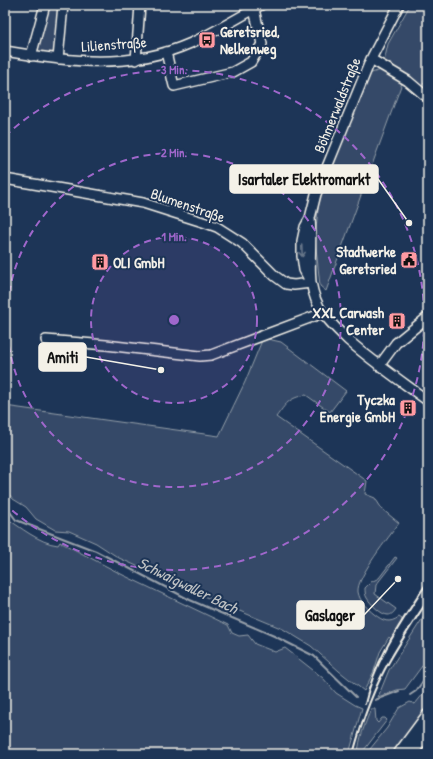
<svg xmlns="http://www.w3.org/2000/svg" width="433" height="759" font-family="'Patrick Hand',sans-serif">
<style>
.green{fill:#354a67;stroke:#949ea8}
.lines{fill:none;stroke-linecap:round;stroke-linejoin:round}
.stream{stroke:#9aa2ab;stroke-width:2}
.minor-casing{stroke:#f4f1e8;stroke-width:12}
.major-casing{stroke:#f4f1e8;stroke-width:14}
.minor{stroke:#1d3557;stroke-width:9}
.major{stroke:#1d3557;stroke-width:11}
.rail{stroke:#f4f1e8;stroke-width:2}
.oneway{stroke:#68778a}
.ring{fill:none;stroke:#9f67cb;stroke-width:2;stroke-dasharray:7 5}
.labels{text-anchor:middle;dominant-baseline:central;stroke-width:4;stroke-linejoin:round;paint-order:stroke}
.poi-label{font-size:15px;font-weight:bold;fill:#f4f1e8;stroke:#1d3557;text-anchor:end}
.street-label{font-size:15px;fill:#f4f1e8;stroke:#1d3557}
.water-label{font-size:16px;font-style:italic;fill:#c0c3c4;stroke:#1d3557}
.centre{fill:#9f67cb;stroke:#1d3557;stroke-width:2}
.ring-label{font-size:12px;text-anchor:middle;font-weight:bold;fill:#9f67cb;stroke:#1d3557;stroke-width:4;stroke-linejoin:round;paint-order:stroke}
.leader{fill:none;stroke:#f4f1e8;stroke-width:1.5}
.callout-dot{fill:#f4f1e8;stroke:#1d3557;stroke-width:1.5}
.callout{fill:#f4f1e8;stroke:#f4f1e8;stroke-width:1.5}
.callout-label{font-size:16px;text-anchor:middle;font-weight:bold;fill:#111}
</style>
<rect width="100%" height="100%" fill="#1d3557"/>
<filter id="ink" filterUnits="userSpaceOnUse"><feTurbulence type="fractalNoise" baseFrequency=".025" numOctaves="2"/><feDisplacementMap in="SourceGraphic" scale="8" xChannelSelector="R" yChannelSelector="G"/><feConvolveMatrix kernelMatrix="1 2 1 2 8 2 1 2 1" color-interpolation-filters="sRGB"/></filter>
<g filter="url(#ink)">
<path class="green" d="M48 5H60L54 52 52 53 39 52 37 50Z
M410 5H428V74L422 87 384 62 388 44Z
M381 70 402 83 326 291 320 286 315 238 319 200 368 74Z
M263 338 281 342 346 391 330 412 306 395C288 398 286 404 276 417L367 481 365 494 375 498 382 509 399 523C390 536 356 577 358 592 360 602 367 608 374 614 383 621 389 624 399 617L402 619V622L391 639 389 637 380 652 374 671 364 691 339 671 311 646 283 629 201 595 119 558 96 543 69 531 55 530 36 519 26 507 13 499 5 489V406L219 436 245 382Z
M5 517C20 527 39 543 58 545L60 542 123 575 228 625 232 633 239 636 248 635 255 644 275 652 285 648 323 678 336 693 355 705 362 708 349 754H5Z
M395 557 397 558 376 585 375 594 396 609C394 612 392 615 388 615 381 615 370 603 367 598 365 595 365 591 365 588L371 582 379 578Z
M428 610V658L405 689 397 690 378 697 389 670Z
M428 688V709L395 754H366L387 728 399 708 410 702 415 704Z
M371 709H375L376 721 378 723 382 718H385L387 720 361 754H358C359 738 365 724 371 709Z"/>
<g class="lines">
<path class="stream" d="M5 505 16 520 96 551 190 600 274 636 314 656 356 697
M410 695 416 691 428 674
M375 700 399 691"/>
<defs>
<path id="minor" d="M5 51C69 62 130 70 191 43 215 32 238 18 261 5
M166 52 174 86 233 72 251 62 262 44 254 9
M31 56 45 5
M58 59 63 5
M371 59 408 81 428 98
M136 60 140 5
M5 179 143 203 206 223 217 227 242 243 275 276 286 284 294 285 311 283
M310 218C312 240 309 261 311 282 313 293 317 305 323 313 330 323 340 332 348 340 373 362 401 381 428 401
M311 283 304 270 302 256V241L305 227 310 218 316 194 371 59 399 5
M46 340 106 345 200 356 211 355 323 313
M379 366 396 343 428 317"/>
<path id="major" d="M399 754 428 715
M411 754 428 732"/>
</defs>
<use href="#minor" class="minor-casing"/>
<use href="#major" class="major-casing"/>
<use href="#minor" class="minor"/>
<use href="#major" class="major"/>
<path class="rail" d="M365 704C375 658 403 620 428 581
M353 754C362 721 373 689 390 660 402 639 415 620 428 600"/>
</g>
<defs><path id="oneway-shaft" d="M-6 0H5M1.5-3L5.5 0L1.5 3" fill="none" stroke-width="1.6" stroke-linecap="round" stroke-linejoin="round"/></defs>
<use class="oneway" href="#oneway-shaft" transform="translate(302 251) rotate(87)"/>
</g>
<circle cx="174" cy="320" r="83" fill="#9f67cb" fill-opacity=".12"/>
<g class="ring">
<circle cx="174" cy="320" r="83"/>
<circle cx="174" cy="320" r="167"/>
<path d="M5 136A250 250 0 1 1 5 504"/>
</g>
<defs>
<symbol id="bus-square" viewBox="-11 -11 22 22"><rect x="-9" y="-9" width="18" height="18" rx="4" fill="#ff9aa2" stroke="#1d3557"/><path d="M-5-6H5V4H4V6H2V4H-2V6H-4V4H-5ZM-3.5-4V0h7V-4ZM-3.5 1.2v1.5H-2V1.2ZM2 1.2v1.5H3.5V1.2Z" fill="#111"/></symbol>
<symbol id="civic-square" viewBox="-11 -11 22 22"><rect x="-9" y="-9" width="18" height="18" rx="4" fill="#ff9aa2" stroke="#1d3557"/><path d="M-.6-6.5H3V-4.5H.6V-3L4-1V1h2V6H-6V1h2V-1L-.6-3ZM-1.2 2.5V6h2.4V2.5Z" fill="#111"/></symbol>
<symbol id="building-square" viewBox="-11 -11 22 22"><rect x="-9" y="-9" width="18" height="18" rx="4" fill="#ff9aa2" stroke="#1d3557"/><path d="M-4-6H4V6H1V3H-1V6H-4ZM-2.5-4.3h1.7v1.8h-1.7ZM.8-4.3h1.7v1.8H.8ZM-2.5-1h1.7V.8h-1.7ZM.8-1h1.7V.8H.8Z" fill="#111"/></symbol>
</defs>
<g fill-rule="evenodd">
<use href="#bus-square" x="197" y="30" width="20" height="20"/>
<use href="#civic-square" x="399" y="250" width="20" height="20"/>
<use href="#building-square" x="90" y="252" width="20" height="20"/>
<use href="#building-square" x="387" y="311" width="20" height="20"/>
<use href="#building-square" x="398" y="398" width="20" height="20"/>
</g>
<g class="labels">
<g class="poi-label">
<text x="220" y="31" text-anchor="start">Geretsried,<tspan x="220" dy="17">Nelkenweg</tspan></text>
<text x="396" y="251">Stadtwerke<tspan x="396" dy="17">Geretsried</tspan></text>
<text x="113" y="262" text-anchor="start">OLI GmbH</text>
<text x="384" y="312">XXL Carwash<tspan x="384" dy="17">Center</tspan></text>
<text x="395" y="399">Tyczka<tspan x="395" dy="17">Energie GmbH</tspan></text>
</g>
<g class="street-label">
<text transform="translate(114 44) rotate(-4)">Lilienstraße</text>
<text transform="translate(337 105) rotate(-68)">Böhmerwaldstraße</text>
<text transform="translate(188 205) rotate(19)">Blumenstraße</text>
</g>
<g class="water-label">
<text transform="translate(188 585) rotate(26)">Schwaigwaller Bach</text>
</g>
</g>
<circle cx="174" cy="320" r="6" class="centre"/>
<g class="ring-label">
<text x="174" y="74">3 Min.</text>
<text x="174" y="157">2 Min.</text>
<text x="174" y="241">1 Min.</text>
</g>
<path class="leader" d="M409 223L378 179M161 370L86 357M398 579L364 615"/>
<g class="callout-dot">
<circle cx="409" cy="223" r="4"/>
<circle cx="161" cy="370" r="4"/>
<circle cx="398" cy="579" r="4"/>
</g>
<g class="callout">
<rect x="230" y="165" width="148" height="28" rx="4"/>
<rect x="39" y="343" width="47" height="28" rx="4"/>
<rect x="297" y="601" width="67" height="28" rx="4"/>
</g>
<g class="callout-label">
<text x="304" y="185">Isartaler Elektromarkt</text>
<text x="63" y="363">Amiti</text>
<text x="330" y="621">Gaslager</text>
</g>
<rect width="433" height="759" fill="none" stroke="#1d3557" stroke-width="20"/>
<rect x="10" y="10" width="413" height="739" fill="none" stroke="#f4f1e8" stroke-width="1.5" filter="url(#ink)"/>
</svg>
